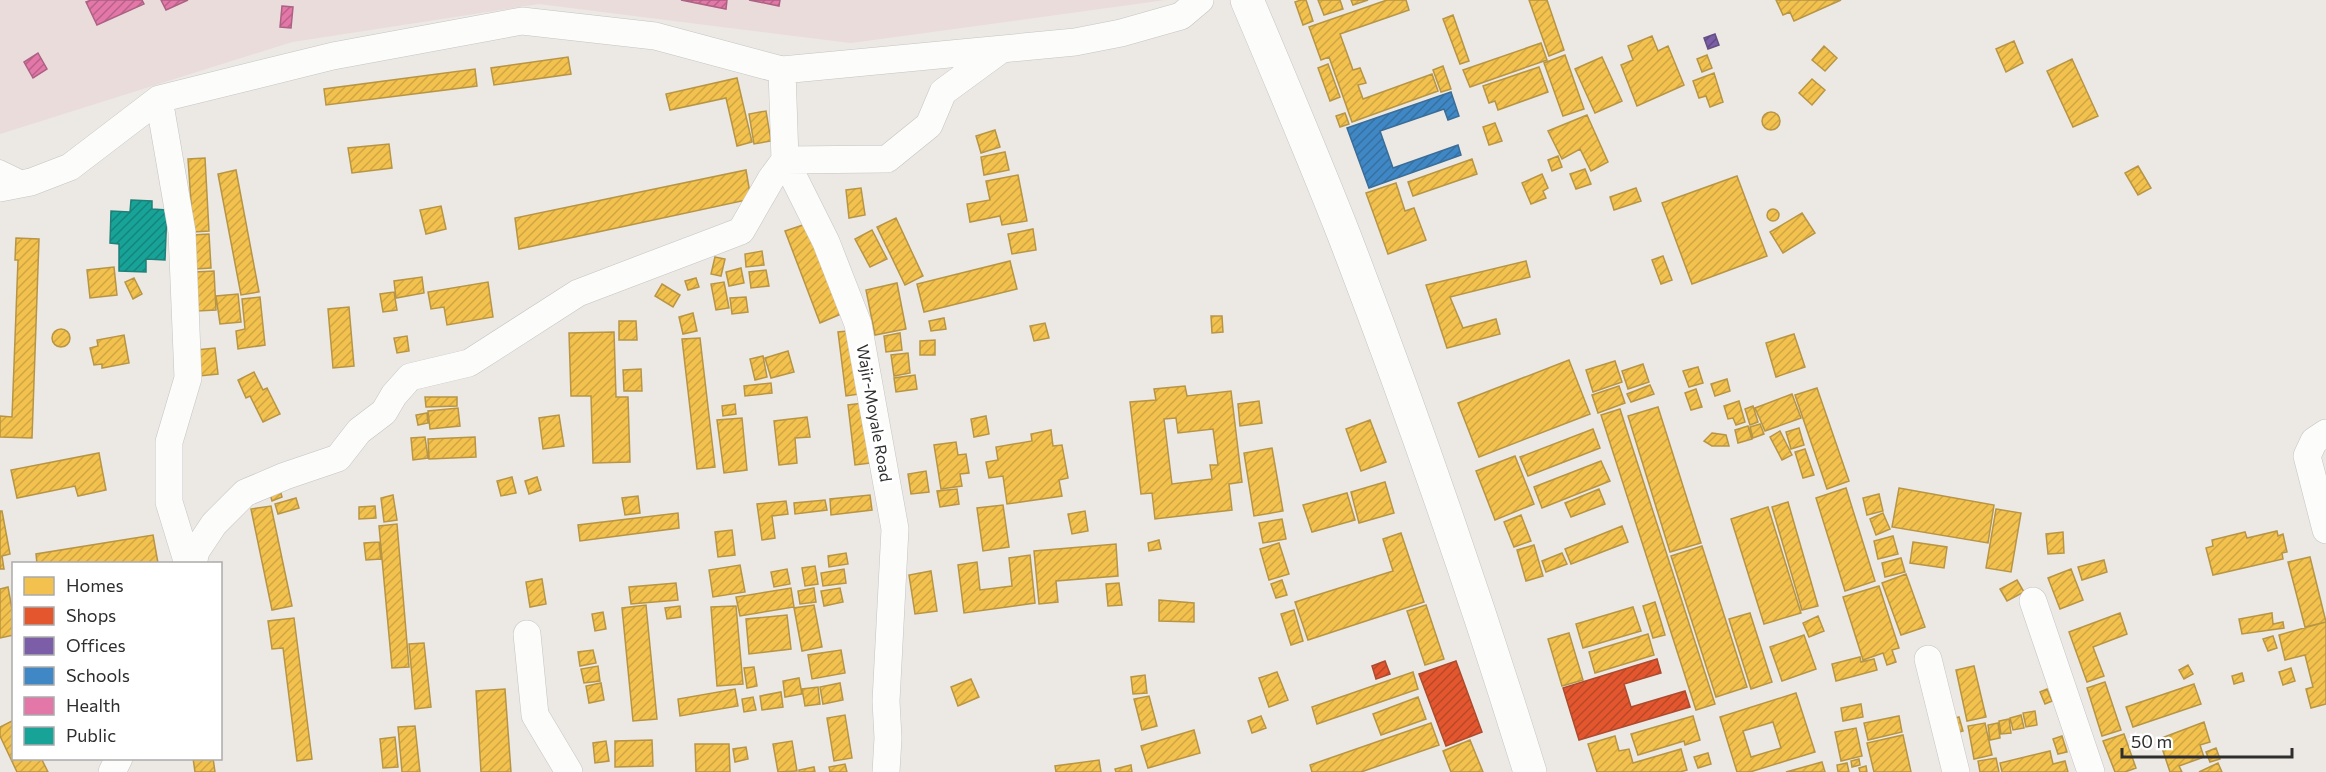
<svg xmlns="http://www.w3.org/2000/svg" width="2326" height="772" font-family="Commissioner,sans-serif">
<style>
.medical{fill:#e9dcdb}
.homes{fill:url(#homes-hatch);stroke:#b79544;stroke-width:1.5;fill-rule:evenodd}
.shops{fill:url(#shops-hatch);stroke:#ad4b2e;stroke-width:1.5}
.offices{fill:url(#offices-hatch);stroke:#645083;stroke-width:1.5}
.schools{fill:url(#schools-hatch);stroke:#3a6d98;stroke-width:1.5}
.health{fill:url(#health-hatch);stroke:#ad6183;stroke-width:1.5}
.public{fill:url(#public-hatch);stroke:#1e8078;stroke-width:1.5}
.lines{fill:none;stroke-linecap:round;stroke-linejoin:round}
.lane-casing{stroke:#c5c4c5;stroke-width:15}
.street-casing{stroke:#c5c4c5;stroke-width:28}
.secondary-casing{stroke:#c5c4c5;stroke-width:34}
.lane{stroke:#fcfcfb;stroke-width:14}
.street{stroke:#fcfcfb;stroke-width:27}
.secondary{stroke:#fcfcfb;stroke-width:33}
.labels{text-anchor:middle;dominant-baseline:central;stroke-width:6;stroke-linejoin:round;paint-order:stroke}
.street-label{font-size:16px;fill:#2e2e2e;stroke:#fff}
</style>
<defs>
<pattern id="homes-hatch" width="6" height="6" patternUnits="userSpaceOnUse" patternTransform="scale(1.5)"><rect width="6" height="6" fill="#f2c14e"/><path d="M-1 1l2-2M0 6l6-6M5 7l2-2" fill="none" stroke="#d0a644"/></pattern>
<pattern id="shops-hatch" width="6" height="6" patternUnits="userSpaceOnUse" patternTransform="scale(1.5)"><rect width="6" height="6" fill="#e4572e"/><path d="M-1 1l2-2M0 6l6-6M5 7l2-2" fill="none" stroke="#b94828"/></pattern>
<pattern id="offices-hatch" width="6" height="6" patternUnits="userSpaceOnUse" patternTransform="scale(1.5)"><rect width="6" height="6" fill="#7b5ea7"/><path d="M-1 1l2-2M0 6l6-6M5 7l2-2" fill="none" stroke="#604a81"/></pattern>
<pattern id="schools-hatch" width="6" height="6" patternUnits="userSpaceOnUse" patternTransform="scale(1.5)"><rect width="6" height="6" fill="#3f88c5"/><path d="M-1 1l2-2M0 6l6-6M5 7l2-2" fill="none" stroke="#3570a0"/></pattern>
<pattern id="health-hatch" width="6" height="6" patternUnits="userSpaceOnUse" patternTransform="scale(1.5)"><rect width="6" height="6" fill="#e377a8"/><path d="M-1 1l2-2M0 6l6-6M5 7l2-2" fill="none" stroke="#b86289"/></pattern>
<pattern id="public-hatch" width="6" height="6" patternUnits="userSpaceOnUse" patternTransform="scale(1.5)"><rect width="6" height="6" fill="#17a398"/><path d="M-1 1l2-2M0 6l6-6M5 7l2-2" fill="none" stroke="#15857c"/></pattern>
</defs>
<rect width="100%" height="100%" fill="#ece8e4"/>
<path class="medical" d="M0 0H1165L851 43 539 4 292 42 0 134Z"/>
<path class="homes" d="M1301 0H1306L1313 21 1303 25 1295 2Z
M1318 0H1340L1343 9 1324 15Z
M1351 0H1368L1353 5Z
M1387 0H1406L1409 10 1340 34 1353 70 1360 68 1366 83 1358 85 1363 99 1432 74 1438 91 1352 122 1329 57 1321 60 1309 27Z
M1529 0H1547L1564 50 1549 56Z
M1776 0H1841L1794 21 1790 12 1783 15Z
M1453 15 1469 61 1460 64 1443 19Z
M1652 36 1658 51 1668 46 1684 85 1637 106 1621 65 1633 60 1628 46Z
M2014 41 2023 63 2006 72 1996 49Z
M1541 43 1547 60 1470 87 1463 70Z
M1824 46 1837 58 1825 71 1812 60Z
M1565 55 1584 109 1563 116 1544 63Z
M1707 55 1712 68 1702 72 1697 59Z
M568 57 571 74 494 85 491 68Z
M1602 57 1622 101 1595 113 1575 69Z
M2072 59 2098 116 2073 127 2047 71Z
M1328 64 1340 97 1330 101 1318 68Z
M1443 66 1451 89 1441 92 1433 70Z
M1539 67 1548 92 1498 110 1495 101 1489 103 1483 86Z
M475 69 477 86 326 105 324 89Z
M1714 73 1723 102 1710 107 1706 96 1699 98 1693 81Z
M737 78 752 142 737 146 726 98 670 110 666 94Z
M1812 79 1825 90 1812 105 1799 93Z
M766 111 771 141 754 144 749 114Z
M1762 121a9 9 0 1 1 18 0a9 9 0 1 1-18 0Z
M1345 113 1349 124 1340 127 1336 116Z
M1587 115 1608 162 1591 171 1580 149 1562 159 1548 131Z
M1495 123 1502 141 1489 145 1483 127Z
M995 130 1000 147 981 153 976 136Z
M389 144 392 168 352 173 348 148Z
M1005 152 1009 170 984 175 981 157Z
M1558 156 1562 167 1552 171 1548 160Z
M205 158 209 231 193 232 188 159Z
M1472 159 1477 174 1413 196 1408 182Z
M2138 166 2151 188 2138 195 2125 173Z
M1585 169 1591 184 1576 189 1570 174Z
M236 170 259 292 241 295 218 174Z
M746 170 751 199 519 249 515 218Z
M1542 174 1548 188 1543 191 1546 198 1531 204 1522 183Z
M1018 175 1027 221 1002 225 1000 216 970 222 967 204 990 200 986 181Z
M1737 176 1767 256 1692 284 1662 203Z
M1396 183 1405 211 1414 208 1426 240 1388 254 1366 193Z
M861 188 865 215 849 218 846 190Z
M1636 188 1641 201 1614 210 1610 197Z
M441 206 446 229 426 234 420 210Z
M1767 215a6 6 0 1 1 12 0a6 6 0 1 1-12 0Z
M1802 213 1815 233 1783 253 1770 232Z
M896 218 923 276 905 285 877 227Z
M806 224 841 314 820 323 785 231Z
M1033 229 1036 250 1012 254 1008 234Z
M872 230 887 259 870 267 855 239Z
M209 234 211 268 195 269 192 235Z
M16 238 39 239 32 438 0 437V416L12 417 18 260H15Z
M762 251 764 265 746 267 745 254Z
M1663 256 1672 280 1661 284 1652 260Z
M715 257 725 259 721 276 711 274Z
M1010 261 1017 289 924 312 917 284Z
M1526 261 1530 277 1450 297 1463 328 1496 319 1500 334 1447 348 1426 285Z
M114 267 117 295 90 298 87 270Z
M741 268 744 283 729 286 726 272Z
M766 270 769 286 751 288 749 272Z
M214 271 216 310 197 311 195 272Z
M422 277 424 293 396 298 394 281Z
M134 278 142 294 133 299 125 282Z
M696 278 699 287 688 290 685 281Z
M488 282 493 317 447 325 444 307 431 309 428 292Z
M724 282 729 308 716 310 711 284Z
M897 283 906 329 875 335 866 290Z
M662 284 680 295 673 307 655 296Z
M394 292 397 310 383 312 380 294Z
M238 294 241 322 220 324 216 296Z
M260 297 265 345 238 349 236 331 245 329 242 299Z
M746 297 748 312 732 314 730 298Z
M349 307 354 366 333 368 328 309Z
M693 313 697 331 683 334 679 317Z
M1211 316H1222L1223 332 1212 333Z
M944 318 946 329 931 331 929 321Z
M619 321H636L637 340H619Z
M1045 323 1049 338 1034 341 1030 326Z
M52 338a9 9 0 1 1 18 0a9 9 0 1 1-18 0Z
M858 330 865 393 846 396 838 332Z
M614 332 616 397H628L630 462 593 463 591 396H571L569 333Z
M900 333 902 350 886 352 884 336Z
M1794 334 1805 367 1776 377 1766 343Z
M124 335 129 363 102 368V364L94 365 90 348 98 346 97 340Z
M407 336 409 351 397 353 394 338Z
M700 338 715 467 697 469 682 339Z
M935 340V355H920V341Z
M215 348 218 374 199 376 196 350Z
M788 351 794 372 771 378 765 358Z
M908 353 910 373 894 376 891 355Z
M763 356 767 377 755 380 750 359Z
M1569 360 1590 414 1479 457 1458 403Z
M1615 361 1622 382 1593 392 1586 370Z
M1643 364 1649 382 1628 389 1622 371Z
M1698 367 1703 383 1689 387 1683 371Z
M641 369 642 391H624L623 370Z
M254 372 263 390 267 388 280 414 263 422 250 396 246 398 238 380Z
M915 375 917 389 896 392 894 378Z
M1727 379 1730 391 1715 396 1711 384Z
M771 383 772 393 745 396 744 386Z
M1650 385 1654 394 1631 402 1627 394Z
M1185 386 1187 396 1231 391 1242 482 1229 484 1232 510 1155 519 1152 493 1141 494 1130 402 1156 400 1154 389ZM1176 418 1178 433 1213 429 1218 465H1210L1212 479 1172 484 1164 419Z
M1619 386 1625 403 1598 413 1592 395Z
M1817 388 1849 481 1827 489 1795 395Z
M1696 389 1702 407 1691 410 1685 393Z
M1792 394 1801 418 1765 431 1755 408Z
M425 397H457V406L426 407Z
M1259 401 1262 423 1240 426 1238 404Z
M1739 401 1745 422 1736 425 1733 418 1728 419 1724 406Z
M863 403 870 463 855 465 848 405Z
M735 404 736 414 723 416 722 406Z
M1753 406 1758 422 1750 425 1745 409Z
M1658 407 1701 543 1670 552 1628 416Z
M458 408 460 426 430 429 428 411Z
M1620 409 1715 704 1696 710 1601 415Z
M427 413 428 423 418 425 416 415Z
M559 415 564 446 543 449 539 418Z
M986 416 989 434 974 437 971 419Z
M807 417 810 437 795 438 797 463 779 465 774 421Z
M742 418 747 470 724 473 717 420Z
M1370 420 1386 462 1361 471 1346 429Z
M1760 424 1764 434 1753 438 1750 427Z
M1748 426 1752 439 1738 443 1735 430Z
M1799 428 1804 445 1791 449 1786 432Z
M1593 429 1600 448 1528 476 1520 457Z
M1051 430 1053 446 1062 445 1068 478 1059 480 1062 496 1007 504 1003 476 989 478 986 462 998 460 996 447 1032 441 1031 434Z
M1780 431 1792 455 1782 460 1770 437Z
M1712 433 1726 435 1729 446H1712L1704 441Z
M425 437 428 458 413 460 411 438Z
M475 437 476 457 429 459 428 439Z
M956 442 958 455 966 454 969 473 960 474 962 486 941 489 934 445Z
M1272 448 1283 511 1254 516 1244 453Z
M1805 449 1814 475 1803 478 1795 452Z
M99 453 106 490 78 496 75 486 17 498 11 470Z
M1515 456 1534 504 1495 520 1476 471Z
M1601 461 1610 481 1542 508 1534 487Z
M926 471 929 492 911 494 908 474Z
M512 477 516 493 501 496 497 481Z
M537 477 541 490 529 494 525 481Z
M1385 482 1394 513 1359 523 1351 492Z
M279 486 282 497 272 501 269 490Z
M1846 488 1875 581 1845 591 1816 498Z
M1899 488 1994 505 1988 543 1892 527Z
M957 489 959 504 940 507 937 491Z
M1599 489 1605 504 1571 517 1565 503Z
M1347 493 1355 520 1312 532 1303 505Z
M1879 494 1883 511 1867 515 1863 498Z
M393 495 397 520 384 522 381 498Z
M870 495 872 510 831 515 830 499Z
M638 496 640 513 625 515 622 498Z
M296 498 299 508 278 514 275 504Z
M825 500 827 510 795 514 794 503Z
M786 501 788 514 772 516 775 538 762 540 757 504Z
M1788 502 1818 606 1802 610 1772 507Z
M1003 505 1009 547 983 551 977 508Z
M271 506 292 606 272 610 251 509Z
M375 506 376 518 359 519V507Z
M1768 507 1801 613 1764 624 1731 519Z
M1996 509 2021 513 2011 572 1986 568Z
M0 511H2L10 554 2 556 4 569H0Z
M1085 511 1088 531 1072 534 1068 514Z
M678 513 679 528 580 541 578 525Z
M1883 513 1890 529 1876 535 1870 519Z
M1521 515 1531 541 1514 547 1504 522Z
M1282 519 1286 539 1263 543 1259 523Z
M397 524 409 667 392 668 379 526Z
M1622 526 1628 542 1571 564 1565 549Z
M732 530 735 555 718 557 715 532Z
M2277 531 2278 536 2283 534 2287 552 2282 553 2283 559 2213 575 2206 548 2213 546 2212 540 2245 532 2247 538Z
M2063 532 2064 553 2048 554 2046 534Z
M1401 533 1424 602 1308 640 1295 602 1393 571 1383 539Z
M153 535 158 563 37 564 36 554Z
M1893 536 1898 554 1878 559 1874 541Z
M1159 540 1161 549 1149 551 1148 543Z
M379 542 381 559 366 560 364 543Z
M1913 542 1947 547 1944 568 1910 563Z
M1279 543 1289 574 1269 580 1260 549Z
M1116 544 1118 576 1056 581 1058 602 1039 604 1034 551Z
M1534 545 1543 576 1526 581 1517 550Z
M1702 546 1747 687 1716 697 1671 556Z
M846 553 848 564 829 567 828 556Z
M1562 553 1567 564 1546 572 1542 561Z
M1030 555 1035 603 964 613 958 565 977 562 980 590 1012 586 1009 558Z
M2310 557 2326 622 2305 627 2288 562Z
M1901 558 1905 572 1885 577 1882 563Z
M2104 560 2107 572 2082 580 2078 567Z
M740 565 745 592 713 597 709 570Z
M815 566 818 584 805 586 802 568Z
M787 569 790 584 774 587 771 572Z
M844 569 846 583 823 586 821 573Z
M2071 569 2083 600 2060 609 2048 578Z
M931 571 937 611 915 614 909 575Z
M1906 574 1925 627 1901 635 1882 583Z
M542 579 546 604 530 607 526 582Z
M1282 580 1287 595 1276 598 1271 584Z
M2017 580 2024 592 2007 601 2000 589Z
M676 583 678 600 631 604 629 587Z
M1119 583 1122 605 1108 606 1106 584Z
M1879 586 1899 648 1892 650 1896 662 1887 665 1883 653 1863 660 1843 597Z
M8 587 14 620V635L0 638V589Z
M791 588 794 607 740 616 736 597Z
M814 588 816 602 800 604 798 591Z
M840 588 843 602 824 606 821 591Z
M1159 600 1194 603V622L1159 621Z
M1655 602 1665 635 1653 638 1643 606Z
M646 605 657 719 633 721 622 608Z
M814 605 822 647 802 651 794 608Z
M1426 605 1444 659 1425 665 1407 611Z
M680 606 681 617 667 619 665 608Z
M736 606 743 684 717 686 711 607Z
M1633 607 1641 631 1583 648 1576 624Z
M1294 610 1303 641 1291 645 1281 614Z
M603 612 606 629 595 631 592 614Z
M1750 613 1772 682 1751 689 1729 619Z
M2120 613 2127 634 2093 647 2104 676 2087 682 2069 632Z
M2272 613 2273 624 2283 622 2284 628 2242 634 2239 619Z
M787 615 791 649 749 654 746 619Z
M1818 616 1824 631 1809 637 1803 623Z
M294 618 312 759 297 761 283 648 272 649 268 621Z
M2326 622V704L2311 708 2306 689 2313 687 2305 655 2285 660 2279 635Z
M1569 633 1583 680 1562 686 1548 639Z
M1648 634 1654 655 1595 673 1589 652Z
M1804 635 1816 669 1782 681 1770 647Z
M2273 636 2277 648 2268 651 2263 639Z
M424 643 431 707 415 709 409 644Z
M593 650 596 663 580 666 578 652Z
M841 650 845 673 812 679 808 655Z
M1860 657 1861 662 1874 659 1877 670 1836 681 1832 664Z
M2188 665 2193 674 2184 679 2179 670Z
M598 666 600 681 584 683 581 669Z
M1974 666 1986 717 1967 721 1956 670Z
M754 667 757 686 747 688 744 668Z
M2291 668 2295 681 2283 685 2279 672Z
M1277 672 1288 700 1269 707 1259 678Z
M1413 672 1418 689 1317 724 1312 707Z
M2242 673 2244 681 2234 684 2232 676Z
M1145 675 1147 693 1133 694 1131 677Z
M799 678 802 694 785 697 783 681Z
M971 679 979 697 958 706 951 687Z
M2105 682 2121 730 2102 736 2087 688Z
M601 683 604 700 589 703 586 686Z
M840 683 843 700 823 704 820 687Z
M2194 684 2201 704 2133 727 2126 707Z
M818 687 820 704 805 706 802 689Z
M505 689 511 772H481L476 691Z
M735 689 738 706 680 716 678 699Z
M2047 689 2052 701 2045 704 2040 692Z
M781 692 783 707 762 710 760 696Z
M1796 693 1815 752 1750 772H1737L1720 717ZM1773 722 1781 748 1751 757 1743 731Z
M1149 696 1157 726 1142 730 1134 699Z
M753 697 756 710 744 712 742 699Z
M1418 697 1426 719 1381 735 1373 714Z
M1861 704 1863 717 1843 721 1841 708Z
M2035 711 2037 725 2026 727 2023 713Z
M845 715 852 758 834 761 827 718Z
M2021 715 2024 728 2013 730 2010 718Z
M1261 716 1266 728 1252 733 1248 721Z
M1693 716 1700 740 1685 745 1684 741 1638 755 1631 734Z
M1899 716 1902 732 1868 740 1864 723Z
M1959 717 1963 731 1952 734 1948 720Z
M2009 719 2011 733 2001 734 1999 721Z
M14 720V758H41L48 772H17L0 736V727Z
M2204 722 2210 742 2200 745 2204 757 2179 766 2182 772H2170L2159 739Z
M1431 723 1439 745 1361 772H1312L1310 765Z
M1985 723 1992 755 1974 759 1968 726Z
M1998 723 2000 738 1990 740 1988 725Z
M415 726 420 772H402L398 727Z
M1856 728 1862 756 1841 761 1835 732Z
M1194 730 1200 753 1148 768 1141 746Z
M2124 734 2136 768 2125 772H2115L2103 741Z
M1903 735 1911 772H1874L1867 743Z
M1615 736 1619 751 1629 749 1633 763 1681 749 1687 770 1680 772H1597L1588 744Z
M2062 736 2067 752 2058 754 2053 739Z
M395 737 398 767 383 768 380 739Z
M652 740 653 766 615 767V741Z
M1470 740 1483 772H1451L1443 751Z
M606 741 609 761 595 763 593 743Z
M792 741 797 771 778 772 773 744Z
M695 744H729L730 772H696Z
M746 747 748 759 735 762 733 749Z
M2216 748 2220 759 2210 762 2206 752Z
M2050 751 2053 764 2065 761 2068 772H2002L2000 763Z
M1708 753 1711 764 1698 768 1694 757Z
M193 758H213L215 772H195Z
M1996 758 1999 772H1980L1978 761Z
M1859 759 1860 765 1852 767 1851 761Z
M1099 760 1101 772H1056L1055 766Z
M1822 762 1825 772H1786Z
M1847 763 1849 772H1838L1837 765Z
M2218 763 2222 772H2199Z
M845 764 847 772H830L829 767Z
M1131 765 1132 772H1116L1115 769Z
M1866 766 1867 772H1860L1859 768Z
M814 767 815 772H799V770Z"/>
<path class="shops" d="M1657 659 1661 673 1624 684 1631 707 1685 691 1690 707 1579 740 1563 688Z
M1385 661 1390 674 1376 679 1372 666Z
M1456 661 1482 732 1446 746 1419 674Z"/>
<path class="offices" d="M1715 34 1719 45 1708 49 1704 38Z"/>
<path class="schools" d="M1451 92 1459 116 1448 120 1444 109 1380 131 1393 168 1458 145 1461 155 1369 188 1347 128Z"/>
<path class="health" d="M91 0H142L144 4 97 25 86 2Z
M161 0H188L166 10Z
M681 0H727L726 9Z
M749 0H780L779 6Z
M282 6 293 7 291 28 280 27Z
M38 53 47 69 33 78 24 62Z"/>
<path class="public" d="M131 200 152 201V209L167 210 165 260 146 259V272L119 271V244L110 243 111 211 130 212Z"/>
<g class="lines">
<defs>
<path id="lane" d="M0 167 27 180"/>
<path id="street" d="M782 70 785 160 826 242 858 324 895 529 886 701 888 738 886 772
M159 99 182 232 188 378 169 442V502L188 564
M0 188 31 182 70 167 159 99 333 56 522 21 655 36 782 70 1075 42 1121 33 1181 16 1200 0
M2326 433 2314 441 2307 456 2326 530
M193 564 196 551 214 524 245 493 285 476 338 458 359 431 384 412 394 395 410 377 469 363 578 293 741 231 771 179 785 160 887 159 929 125 943 92 999 51
M2033 601 2091 772
M527 634 535 715 569 772
M1928 659 1956 772
M112 772 119 758"/>
<path id="secondary" d="M1247 0C1280 78 1313 156 1344 235 1412 412 1474 591 1530 772"/>
</defs>
<use href="#lane" class="lane-casing"/>
<use href="#street" class="street-casing"/>
<use href="#secondary" class="secondary-casing"/>
<use href="#lane" class="lane"/>
<use href="#street" class="street"/>
<use href="#secondary" class="secondary"/>
</g>
<g class="labels">
<g class="street-label">
<text transform="translate(875 413) rotate(80)">Wajir-Moyale Road</text>
</g>
</g>
<rect x="12" y="562" width="210" height="198" fill="#ffffff" stroke="#ababab" stroke-width="1.5"/>
<rect x="24" y="577" width="30" height="18" fill="#f2c14e" stroke="#ababab" stroke-width="1.5"/>
<text x="66" y="592" font-size="18" fill="#2e2e2e">Homes</text>
<rect x="24" y="607" width="30" height="18" fill="#e4572e" stroke="#ababab" stroke-width="1.5"/>
<text x="66" y="622" font-size="18" fill="#2e2e2e">Shops</text>
<rect x="24" y="637" width="30" height="18" fill="#7b5ea7" stroke="#ababab" stroke-width="1.5"/>
<text x="66" y="652" font-size="18" fill="#2e2e2e">Offices</text>
<rect x="24" y="667" width="30" height="18" fill="#3f88c5" stroke="#ababab" stroke-width="1.5"/>
<text x="66" y="682" font-size="18" fill="#2e2e2e">Schools</text>
<rect x="24" y="697" width="30" height="18" fill="#e377a8" stroke="#ababab" stroke-width="1.5"/>
<text x="66" y="712" font-size="18" fill="#2e2e2e">Health</text>
<rect x="24" y="727" width="30" height="18" fill="#17a398" stroke="#ababab" stroke-width="1.5"/>
<text x="66" y="742" font-size="18" fill="#2e2e2e">Public</text>
<path d="M2122 748v9h170v-9" fill="none" stroke="#2e2e2e" stroke-width="3"/>
<text x="2131" y="748" font-size="18" fill="#2e2e2e" stroke="#ffffff" stroke-width="4.5" paint-order="stroke">50 m</text>
</svg>
